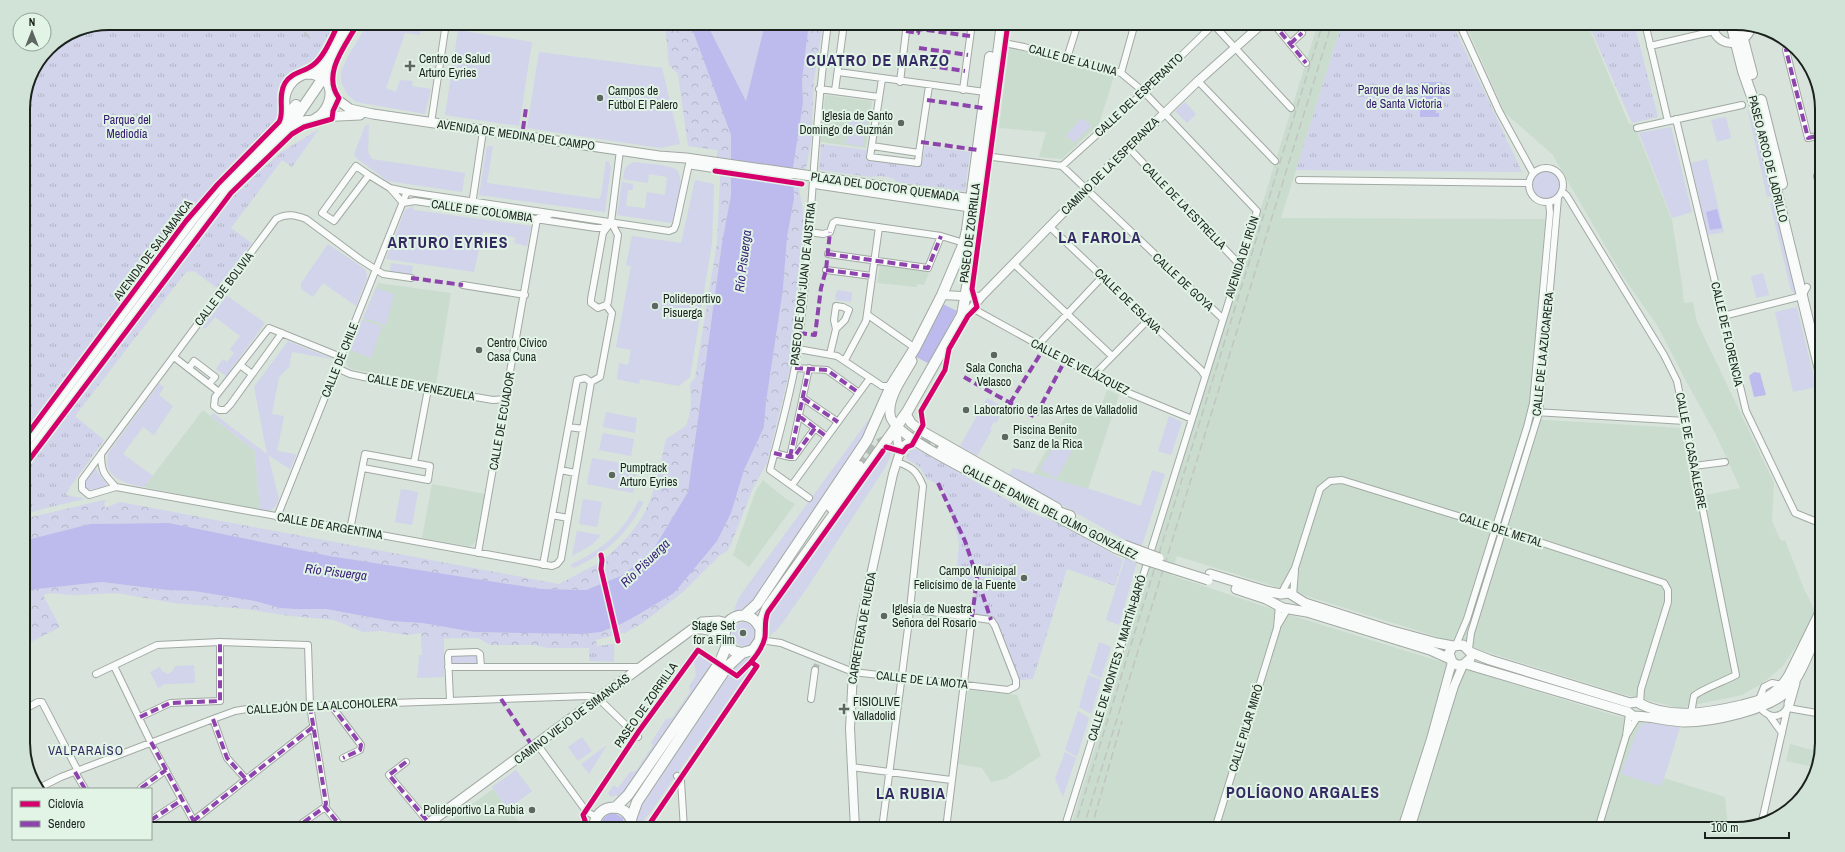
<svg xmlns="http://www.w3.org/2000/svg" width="1845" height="852" font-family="'Archivo Narrow',sans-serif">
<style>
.built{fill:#cadcce}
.green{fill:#d1d4ea}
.forest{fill:url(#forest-crowns)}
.park{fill:url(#park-tufts)}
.water{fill:#bdbaed}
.pier{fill:#d8e3db}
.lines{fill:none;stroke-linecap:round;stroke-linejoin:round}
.minor-tunnel{stroke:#b2bcb5;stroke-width:6;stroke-dasharray:6 3;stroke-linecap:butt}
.primary-tunnel{stroke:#b2bcb5;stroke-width:10;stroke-dasharray:10 5;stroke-linecap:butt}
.minor-casing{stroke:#a2a9a3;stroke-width:8}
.tertiary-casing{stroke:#a2a9a3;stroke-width:10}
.secondary-casing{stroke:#a2a9a3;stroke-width:11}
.primary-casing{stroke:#a2a9a3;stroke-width:12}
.trunk-casing{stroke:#a2a9a3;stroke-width:12}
.minor{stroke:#f9fbfa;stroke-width:6}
.tertiary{stroke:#f9fbfa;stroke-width:8}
.secondary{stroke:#f9fbfa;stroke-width:9}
.primary{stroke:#f9fbfa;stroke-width:10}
.trunk{stroke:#f9fbfa;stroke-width:10}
.rail{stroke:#c2c4c2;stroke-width:1.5;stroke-dasharray:8 4;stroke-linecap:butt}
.secondary-bridge-casing{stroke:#a2a9a3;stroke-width:11;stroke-linecap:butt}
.secondary-bridge{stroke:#f9fbfa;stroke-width:9}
.quiet{stroke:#8e44ad;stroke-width:4;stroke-dasharray:8 4;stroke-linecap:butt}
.cycleway-casing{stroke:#e1f4e6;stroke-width:8}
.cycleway{stroke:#d6006c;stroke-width:5}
.poi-dot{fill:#5d6660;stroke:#e1f4e6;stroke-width:1.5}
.labels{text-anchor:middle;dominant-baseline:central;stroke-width:4;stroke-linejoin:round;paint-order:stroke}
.poi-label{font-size:12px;fill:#1b221d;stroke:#e1f4e6;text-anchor:start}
.street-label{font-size:12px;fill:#1b221d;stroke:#e1f4e6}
.park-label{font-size:12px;fill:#331870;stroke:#e1f4e6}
.water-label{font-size:13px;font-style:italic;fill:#392078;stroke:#e1f4e6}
.neighbourhood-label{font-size:13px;letter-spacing:1px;fill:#352964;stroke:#e1f4e6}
.district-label{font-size:16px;font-weight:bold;letter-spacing:1px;fill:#352964;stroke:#e1f4e6}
.rim{fill:none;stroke:#1b221d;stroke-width:2}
</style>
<defs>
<pattern id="forest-crowns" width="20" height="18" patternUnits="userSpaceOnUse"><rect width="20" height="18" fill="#d1d4ea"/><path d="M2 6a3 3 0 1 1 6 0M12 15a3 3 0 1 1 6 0" fill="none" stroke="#b3b6c8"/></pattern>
<pattern id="park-tufts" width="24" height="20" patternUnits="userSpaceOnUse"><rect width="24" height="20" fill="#d1d4ea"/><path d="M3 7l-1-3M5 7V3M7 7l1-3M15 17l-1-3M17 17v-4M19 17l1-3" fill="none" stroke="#b3b6c8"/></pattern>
</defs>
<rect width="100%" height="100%" fill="#d8e3db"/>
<path class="built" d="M1318 23H1342L1281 218 1545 219 1529 419 1681 428 1693 491H1696L1697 497 1740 488 1716 435 1686 381 1657 325 1624 278 1552 154 1505 113 1465 23H1587L1629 124H1634L1672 220 1682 284 1684 303 1693 302 1697 322 1774 483 1772 521 1781 541 1785 540 1804 589 1822 625 1808 629 1782 667 1763 683 1742 695 1679 708 1622 694 1177 556 1171 575 1290 615 1613 715 1647 723 1680 727 1664 778 1725 797 1728 829H1070Z
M1009 49 1034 53 1114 76 1099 124 1062 159 1039 157 1046 132 999 128Z
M825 95 872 101 866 148 820 142Z
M880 264 922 269 929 273 924 285 918 284 916 287 877 283Z
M378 283 451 293 436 385 351 369 347 366 346 360Z
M1107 390 1119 395 1088 489 1033 474 1072 405 1097 418Z
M203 410 255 451 260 511 144 487Z
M763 480 786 499 795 504 749 567 733 555 756 490Z
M432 484 485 494 476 540 473 545 468 546 422 538Z
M968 690 1017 695 1041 756 1005 779 991 782 982 768 958 764Z
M1790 744 1820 752 1817 768 1786 761Z
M493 789 524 829H438Z"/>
<path class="green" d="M368 23H422L420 35 405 33 386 88 396 92 400 80 413 81 412 86 431 89 425 114 356 102 347 94 341 82V72L348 56Z
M709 23H763L764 28 746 101 711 32Z
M458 30 532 42 519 126 445 115Z
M539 52 662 68 680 144 660 148 527 128Z
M1185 102 1196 114 1187 123 1175 111Z
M1749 110 1752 120H1754L1774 196 1767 197 1748 111Z
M850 115 867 118 863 146 846 144Z
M1726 117 1731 138 1717 142 1711 120Z
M1082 118 1091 126 1074 143 1066 135Z
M369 124 368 152 372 159 465 173 462 192 388 181 356 158 354 154 365 126Z
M1671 127 1692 212 1672 218 1639 133Z
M487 146H493L487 183 599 199 601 195 606 161 609 162 611 167 605 212 479 195Z
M1707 159 1724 232 1708 235 1691 163Z
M635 162C647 164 661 164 673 168 689 173 675 211 672 223L617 215 622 182 633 184V190H628L626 206 645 208 647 192 665 195 667 177 649 174 648 183 623 179C624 170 625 164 635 162Z
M1532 185a14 14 0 1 1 28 0a14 14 0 1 1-28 0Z
M695 180 714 184 712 243 690 377 679 386 640 379 639 384 617 379 619 363 628 365 631 350 616 347 631 266 626 265 632 236 681 243Z
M1776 202 1798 293 1796 294 1791 291 1770 203Z
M413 206 414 210 531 226 527 246 514 243 515 237 483 232 474 272 386 259 405 210Z
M328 244 366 270 367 278 356 306 323 283 313 297 301 289V283Z
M391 263 413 266 411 275 390 272Z
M1763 273 1769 295 1756 298 1751 276Z
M376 288 394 294 386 325 363 318Z
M226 295 265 323 226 376 216 369 223 359 227 362 234 353 230 349 240 336 215 317 205 329 202 327Z
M1797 307 1816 387 1793 392 1775 312Z
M362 320 382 326 371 358 350 350Z
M288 341 332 359 292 352 289 367 279 377 272 414 284 416 277 451 295 454 296 456 290 469 268 455 279 499C274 509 272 513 260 511L255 451 211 416 213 413 267 454 254 387Z
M159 384 164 387 159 395 173 406 154 435 143 427 123 454 153 476 144 487C126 484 100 477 109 452Z
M987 398 1005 408 996 423 994 422 990 429 992 430 977 456 960 446Z
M606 412 637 418 635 433 603 427Z
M872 415 874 417 869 430 755 598 746 607 733 613 739 597Z
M1169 416 1182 422 1171 455 1158 451Z
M603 433 634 439 631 456 599 450Z
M1058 439 1074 447 1056 479 1040 469Z
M890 445H894V447L886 466 807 588 778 629 767 638 768 616Z
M592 458 637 466 633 493 587 484Z
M95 468 107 485 106 487 87 490 85 487 86 480Z
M1013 468 1093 490 1141 506 1152 470 1165 474 1141 548 1130 543 1009 475Z
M401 489 418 492 412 525 395 522Z
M583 499 602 502 597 527 579 524Z
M639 500 644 502C626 535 608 552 574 568L570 565C603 549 623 533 639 500Z
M577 531 601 535 593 544 572 556Z
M1125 558 1137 562 1119 625 1106 620Z
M732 634a12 12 0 1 1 24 0a12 12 0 1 1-24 0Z
M444 638V677L417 678 419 658V655H422L421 639Z
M1099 642 1111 647 1101 678 1090 673Z
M700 653 713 662 625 792 619 797 616 795 611 797 608 793 614 785 618 788 630 772 636 771 653 745 651 743 666 719 672 718 690 692 689 686 696 676 694 661Z
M756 653H761L650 813 636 829 634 828 638 808 732 668 740 662Z
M475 654 477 656V664L453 665 451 663V656Z
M194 665 195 683 165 684 158 688 150 672 160 667 162 671 168 674 173 671 175 666Z
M1088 675 1101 680 1091 714 1079 707Z
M1078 711 1089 718 1077 757 1065 750Z
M1648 723 1680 727 1664 778 1660 786 1621 774 1637 731 1642 724Z
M582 737 592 751 578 761 568 747Z
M607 745 589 774 581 764Z
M1065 752 1076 758 1063 797 1055 779Z
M516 770 532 791 508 809 492 787Z"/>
<path class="forest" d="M665 23H690L731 135V195L722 243 688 492 653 550 623 575 586 590 541 589 330 556 169 523 90 524 23 541V519L104 500H106L104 503 105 508 120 502 559 584 597 564 599 565 600 562C650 522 653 498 666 439L686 426C692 412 691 399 690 384L695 378 717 243 721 158 717 157V150L688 146 678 74 669 65Z
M809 23H823L814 80 811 142 806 169H800L799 188 803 211V232L790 369 767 463 753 488 731 544 727 551 720 555 683 592 641 624 627 632 596 640 597 646 589 648H548L533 645H490L478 638 421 639V633L407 635 381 631 363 632 334 620 290 616 246 609 174 603 116 593 73 595 50 593 43 595 60 627 23 646V593L37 589 102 582 167 590 194 591 255 601 280 608 295 609H326L391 621 422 623 474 632 582 634 601 632 621 624 639 615 674 593 737 494 744 470 764 427 766 402 783 289 787 237 794 199 793 168 803 103 802 80Z"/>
<path class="park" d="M109 23H335L315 59 287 74 277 92V116L272 124 223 173 176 230 23 436V104L29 77 48 48 76 29 82 31 84 28Z
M1342 23H1452L1522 172 1296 170Z
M1588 23H1634L1658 117 1632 123Z
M319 129 292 167 282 160 231 228 252 243 217 288 194 271 186 272 75 416 104 440 70 487 66 495 85 499 46 508 23 515V471L67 410 238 190 283 151Z
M821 144 867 150 866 160 921 167 925 146 970 152 965 191 897 182 892 178 881 176 871 177 819 170Z
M837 290 852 292 851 302 835 300Z
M917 449 1025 510 1062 525 1123 560 1115 586 1067 569 1033 679 1020 680 996 619 972 617 976 584 956 582 959 542 943 487 927 479 919 466 906 459 909 450Z
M614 644V662L589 661V647Z"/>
<path class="water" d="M690 23H709L711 32 746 101 764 28 763 23H809L802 80 803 103 793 168 794 199 787 237 783 289 766 402 764 427 744 470 731 513 717 541 674 593 638 615 621 624 601 632 582 634 474 632 422 623 391 621 326 609H295L280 608 255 601 194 591 167 590 102 582 37 589 23 593V541L90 524 169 523 330 556 541 589 586 590 623 575 653 550 688 492 722 243 731 195V135Z
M1421 82H1442V102H1436V113H1439V117H1420Z
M1717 209 1722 228 1710 230 1706 212Z
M943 304 957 311 930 364 916 357Z
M1754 372 1760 373 1766 395 1754 397 1749 376Z
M612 813 616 814 623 818 625 829H601C600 821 604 816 612 813Z"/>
<path class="pier" d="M606 580 618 627 613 629 601 582Z"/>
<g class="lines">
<path class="minor-tunnel" d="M815 670 817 664"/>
<path class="primary-tunnel" d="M859 466 874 446 891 438 902 436 921 438 942 450"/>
<defs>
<path id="minor" d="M1212 23 1291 108
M1273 23 1306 63
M1459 23 1499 111 1533 173
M1645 23 1668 121
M999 42 1024 47 1121 73 1144 92 1257 211 1064 829
M1290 44 1302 33
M1650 46 1710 32
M1792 48 1786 50 1808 138 1822 135
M1067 58 1078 23
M838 72 985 92
M1121 73 1135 23
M1198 81 1275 161
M900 82 907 23
M819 89 879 97
M963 90 972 23
M835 91 844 23
M1676 119 1746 411 1795 513 1822 524
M431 123 446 23
M1637 128 1742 105
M872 146 919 153 918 163 870 157 882 79
M1128 147 1239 264
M919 153 929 86
M985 156 1062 166 1222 318
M356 166 369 175 334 221 322 213Z
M1062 166 1144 92 1215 23
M1529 185a17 17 0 1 1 34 0a17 17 0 1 1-34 0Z
M1822 174 1817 176 1822 196
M369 175 390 188 403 203
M1299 180 1528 183
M390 188 409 192
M1562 191 1567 196 1664 355 1677 381 1736 675C1725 681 1702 689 1694 696L1691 713
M403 203 415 201 596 228H602L611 222
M472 205 483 131
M611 222 618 235 608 302 606 305 598 308 591 303V299L603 233Z
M611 222 620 150
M1049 226 1201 370 1205 376
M809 232 823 234 830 232 833 223 836 221 941 236 964 243
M828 254 928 268 941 236
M1014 264 1112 356
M826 270 872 276
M463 285 525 295
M972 308 1091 374 1124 391 1192 419
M868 315 915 348
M1723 316 1802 296 1807 287
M282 333 230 405 225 410H219L214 406 215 397 269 328 341 357
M1037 346 1103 276
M798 349 837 356 882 386H891
M830 354 836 329 834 320 836 306 843 307 849 310 845 320 836 329
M1817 355 1822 345
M174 357 219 392
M845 360 866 321 879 227
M240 365 252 374
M189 368 194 361 215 377 209 384
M337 368 350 374 387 382 493 400 506 399
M795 368 827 370 859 393
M1094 375 1148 320
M591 382 600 377 612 313 606 305
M803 398 838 422
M1535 412 1685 421
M799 416 827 437
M569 427 583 429
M774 453 790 457H794L815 428
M101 454 82 480V489L89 495 116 487
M790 457 809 368
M414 463 428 389
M1694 466 1725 462
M561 470 575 473
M792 485 870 378
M116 487 552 566 557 564 561 559 591 382
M116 487C104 475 101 471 101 454L276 219C287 213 295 215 306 219L361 260 383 274 411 278
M809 498 770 470C780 431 792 390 798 349 812 241 813 131 828 23
M552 515 568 518
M277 517 406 194 409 192 669 231 674 229 676 224 689 164
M350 530 365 454 430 466 428 480 363 468
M478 553 537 219 542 215H549
M543 565 577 380 585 378 591 382
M1281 594 1295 568 1320 489 1330 481 1342 480 1503 530 1664 583 1668 590V602L1641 689 1640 704
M1293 596 1295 571
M1278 625 1288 608
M760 640 781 643 853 672 1008 690 1016 686V680L995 626 991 620 910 609
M1456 645 1467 619 1527 427 1533 403 1550 213 1549 202
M1469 649 1471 633 1539 413 1558 198
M114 666 153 747 198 829
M448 667H639
M96 674 157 645 220 642 308 645 310 706 326 803 325 807
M1772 683 1783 685C1799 700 1782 727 1763 711L1760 697 1764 687Z
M811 699 815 670
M450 700 448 656 449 653 477 652 480 654 481 667
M331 705 361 745 360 750 343 758
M1788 708 1822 714
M23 710 38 702H42L78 771
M1769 715 1782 733
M140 717 170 703 220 701V642
M213 719 227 758 245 778
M1627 734 1638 716
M537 744 586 811 596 817
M406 762 389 775 429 823
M851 767 951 780
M75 772 85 789
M677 776 681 781 684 829
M141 788 166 770
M37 789 61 777 213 719 235 711 253 708 588 696 598 698 638 737
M151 820 182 800
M151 820 157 829
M193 821 313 727
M1762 821 1787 710
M855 826 884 829
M294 829 325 807 343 829
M882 829 908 628 923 486C917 471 912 467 897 462
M946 829 972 617
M1215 829 1277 628 1279 605
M1598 829 1626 736 1629 714"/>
<path id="tertiary" d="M1712 23C1714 48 1745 50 1752 26
M942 295 981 297
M962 315 972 308 981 297 1092 183 1198 81 1263 23
M900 454 902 447 913 439
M855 829 850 728 853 672 861 621 893 474 899 455 896 427
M1402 829 1431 739 1452 662
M1410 829 1454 686 1463 665"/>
<path id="secondary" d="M306 74C345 74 330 120 307 121 276 123 279 81 306 74Z
M331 95 350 109 373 114 659 156 686 158 972 199 977 203
M317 117 360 115
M691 164 787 179
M818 184 970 207 977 204
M912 361C904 376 888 396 890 414 891 433 951 461 968 471
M906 414 911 423 920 430 1057 508
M1050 513 1115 548
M1210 574 1266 591 1281 594 1289 593 1305 603 1389 630 1437 643 1453 646 1463 645 1470 652 1490 660 1630 703 1637 702C1668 720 1708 713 1742 705 1753 702 1764 700 1773 693 1780 688 1785 682 1789 675L1822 608
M1236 589 1266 599 1283 608 1307 612 1430 650 1450 659
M693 629H703L724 633
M1453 646 1449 653 1452 662 1457 665H1463L1470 659
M1466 664 1628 712 1633 716C1649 716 1666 721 1684 722 1710 722 1772 710 1789 689 1804 670 1811 645 1822 624
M1789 704 1795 683
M421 829 702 622 719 621 727 623"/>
<path id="primary" d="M1731 23 1743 71 1756 108 1822 378
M1739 24 1752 74
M1761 100 1782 184
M942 450C983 473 1025 502 1070 516
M831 507 859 466
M745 615 757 604 867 440 891 386 915 348 942 295 964 243 967 230 990 57
M760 628C753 613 738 612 727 623L724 637 727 645 734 651 742 653 753 650 760 640 761 623 767 608 907 412 962 315 971 264 1002 23
M615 808 628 795 720 662 727 645
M631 819 637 802 727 667 742 653
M594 829C594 800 634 801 632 829"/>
<path id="trunk" d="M317 75 346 23
M299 76 311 69 324 59
M285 137 307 121
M23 446 191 221 215 191 270 136 296 105
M23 463 201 225 234 184 275 143 295 119 323 78 354 23"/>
</defs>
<use href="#minor" class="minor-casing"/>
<use href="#tertiary" class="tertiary-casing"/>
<use href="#secondary" class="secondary-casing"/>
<use href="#primary" class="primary-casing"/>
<use href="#trunk" class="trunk-casing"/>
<use href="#minor" class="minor"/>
<use href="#tertiary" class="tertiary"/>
<use href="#secondary" class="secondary"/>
<use href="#primary" class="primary"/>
<use href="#trunk" class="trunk"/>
<path class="rail" d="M297 23 312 41
M1074 829 1323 23
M1083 829 1332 23
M1091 829 1122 721"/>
<defs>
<path id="secondary-bridge" d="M1124 545 1159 558
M1115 548 1142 559 1208 580"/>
</defs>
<use href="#secondary-bridge" class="secondary-bridge-casing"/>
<use href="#secondary-bridge" class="secondary-bridge"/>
<path class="quiet" d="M1273 23 1306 63
M907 24 919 26V29
M906 31 918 33 919 29 970 36
M1290 44 1302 33
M919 48 968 55
M1792 48 1786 50 1808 138 1822 135
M916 64 965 71
M927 100 983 108
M523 129 526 108
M921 142 978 150
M1822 174 1817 176 1822 196
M828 254 928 268 941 236
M826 270 872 276
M411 278 463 285
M799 333 815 335 821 288 826 270 830 232
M795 368 827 370 859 393
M964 377 1035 417 1062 366
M803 398 838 422
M1010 403 1041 353
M799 416 827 437
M774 453 790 457H794L815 428
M790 457 809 368
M938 483 965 541 991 620
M972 617 977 579
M501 699 533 747
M331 705 361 745 360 750 343 758
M310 706 326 803 325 807
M140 717 170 703 220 701V642
M213 719 227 758 245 778
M151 742 198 829
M406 762 389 775 429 823
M75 772 85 789
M141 788 166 770
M151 820 182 800
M151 820 157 829
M193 821 313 727
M294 829 325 807 343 829"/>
<defs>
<path id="cycleway" d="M715 171 802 184
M23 440 186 221 218 184 279 122C285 113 277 96 285 83 292 72 304 72 313 65 325 56 332 36 339 23
M886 447 903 452 907 447 912 445 923 425 921 411 945 370 949 349 968 316 977 307 972 289 1008 23
M23 468 231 193 292 134 304 127 332 119 333 111 339 98C321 74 346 45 358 23
M601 555 602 560 601 569 618 641
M751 662C757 655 763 647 765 637 766 629 764 621 768 612L883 451
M588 829 583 815 639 731 698 650 737 676 751 662 757 666 646 829"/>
</defs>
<use href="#cycleway" class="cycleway-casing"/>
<use href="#cycleway" class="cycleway"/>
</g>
<g class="poi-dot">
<path d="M408 60h4v4h4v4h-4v4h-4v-4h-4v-4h4z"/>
<circle cx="600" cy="98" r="4"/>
<circle cx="901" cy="123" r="4"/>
<circle cx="655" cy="306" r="4"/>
<circle cx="479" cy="350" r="4"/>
<circle cx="994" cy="355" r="4"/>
<circle cx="966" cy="410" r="4"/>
<circle cx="1005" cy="437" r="4"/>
<circle cx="612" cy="475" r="4"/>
<circle cx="1024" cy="578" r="4"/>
<circle cx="884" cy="616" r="4"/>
<circle cx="743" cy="633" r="4"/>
<path d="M842 703h4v4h4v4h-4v4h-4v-4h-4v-4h4z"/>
<circle cx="532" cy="810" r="4"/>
</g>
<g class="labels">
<g class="poi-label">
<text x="419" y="59">Centro de Salud<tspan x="419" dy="14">Arturo Eyries</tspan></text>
<text x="608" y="91">Campos de<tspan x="608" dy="14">Fútbol El Palero</tspan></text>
<text x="893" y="116" text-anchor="end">Iglesia de Santo<tspan x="893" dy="14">Domingo de Guzmán</tspan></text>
<text x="663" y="299">Polideportivo<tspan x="663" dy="14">Pisuerga</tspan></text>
<text x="487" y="343">Centro Cívico<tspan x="487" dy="14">Casa Cuna</tspan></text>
<text x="994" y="368" text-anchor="middle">Sala Concha<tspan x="994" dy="14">Velasco</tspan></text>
<text x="974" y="410">Laboratorio de las Artes de Valladolid</text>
<text x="1013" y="430">Piscina Benito<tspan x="1013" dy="14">Sanz de la Rica</tspan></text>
<text x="620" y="468">Pumptrack<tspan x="620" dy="14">Arturo Eyries</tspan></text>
<text x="1016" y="571" text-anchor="end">Campo Municipal<tspan x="1016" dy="14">Felicísimo de la Fuente</tspan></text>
<text x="892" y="609">Iglesia de Nuestra<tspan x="892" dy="14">Señora del Rosario</tspan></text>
<text x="735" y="626" text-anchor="end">Stage Set<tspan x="735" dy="14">for a Film</tspan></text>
<text x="853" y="702">FISIOLIVE<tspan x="853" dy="14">Valladolid</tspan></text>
<text x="524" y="810" text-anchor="end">Polideportivo La Rubia</text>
</g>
<g class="street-label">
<text transform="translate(1073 60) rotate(15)">CALLE DE LA LUNA</text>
<text transform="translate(1139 95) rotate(-43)">CALLE DEL ESPERANTO</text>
<text transform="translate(516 135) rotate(8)">AVENIDA DE MEDINA DEL CAMPO</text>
<text transform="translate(1768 159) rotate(76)">PASEO ARCO DE LADRILLO</text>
<text transform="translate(1110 166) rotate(-45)">CAMINO DE LA ESPERANZA</text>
<text transform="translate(885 187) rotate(8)">PLAZA DEL DOCTOR QUEMADA</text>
<text transform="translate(1184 206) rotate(46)">CALLE DE LA ESTRELLA</text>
<text transform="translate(482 211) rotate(8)">CALLE DE COLOMBIA</text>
<text transform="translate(970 233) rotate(-83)">PASEO DE ZORRILLA</text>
<text transform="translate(153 250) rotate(-53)">AVENIDA DE SALAMANCA</text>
<text transform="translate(1242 257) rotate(-72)">AVENIDA DE IRÚN</text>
<text transform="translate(1183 282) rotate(43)">CALLE DE GOYA</text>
<text transform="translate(803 284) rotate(-84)">PASEO DE DON JUAN DE AUSTRIA</text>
<text transform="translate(224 289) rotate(-53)">CALLE DE BOLIVIA</text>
<text transform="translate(1128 301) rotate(44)">CALLE DE ESLAVA</text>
<text transform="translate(1727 334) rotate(77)">CALLE DE FLORENCIA</text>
<text transform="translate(1543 354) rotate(-84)">CALLE DE LA AZUCARERA</text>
<text transform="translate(340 360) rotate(-68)">CALLE DE CHILE</text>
<text transform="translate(1080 367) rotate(27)">CALLE DE VELÁZQUEZ</text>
<text transform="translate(421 387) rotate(10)">CALLE DE VENEZUELA</text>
<text transform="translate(502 421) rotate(-80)">CALLE DE ECUADOR</text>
<text transform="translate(1691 451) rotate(79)">CALLE DE CASA ALEGRE</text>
<text transform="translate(1050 512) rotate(27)">CALLE DE DANIEL DEL OLMO GONZÁLEZ</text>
<text transform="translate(330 526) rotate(10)">CALLE DE ARGENTINA</text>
<text transform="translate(1501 530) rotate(18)">CALLE DEL METAL</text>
<text transform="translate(862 628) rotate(-80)">CARRETERA DE RUEDA</text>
<text transform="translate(1117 658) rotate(-73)">CALLE DE MONTES Y MARTÍN-BARÓ</text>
<text transform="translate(922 680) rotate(6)">CALLE DE LA MOTA</text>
<text transform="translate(646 705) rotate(-55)">PASEO DE ZORRILLA</text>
<text transform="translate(322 706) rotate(-3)">CALLEJÓN DE LA ALCOHOLERA</text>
<text transform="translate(572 719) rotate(-37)">CAMINO VIEJO DE SIMANCAS</text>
<text transform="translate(1246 728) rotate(-73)">CALLE PILAR MIRÓ</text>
</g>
<g class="park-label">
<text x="1404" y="90">Parque de las Norias<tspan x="1404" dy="14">de Santa Victoria</tspan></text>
<text x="127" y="120">Parque del<tspan x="127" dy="14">Mediodía</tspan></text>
</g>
<g class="water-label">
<text transform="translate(743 261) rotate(-83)">Río Pisuerga</text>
<text transform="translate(645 563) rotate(-44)">Río Pisuerga</text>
<text transform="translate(336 572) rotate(7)">Río Pisuerga</text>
</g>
<g class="neighbourhood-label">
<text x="86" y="750">VALPARAÍSO</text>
</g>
<g class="district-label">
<text x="878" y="60">CUATRO DE MARZO</text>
<text x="1100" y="237">LA FAROLA</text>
<text x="448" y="242">ARTURO EYRIES</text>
<text x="1303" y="792">POLÍGONO ARGALES</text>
<text x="911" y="793">LA RUBIA</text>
</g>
</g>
<path d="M0 0H1845V852H0ZM109 30H1736A79 79 0 0 1 1815 109V743A79 79 0 0 1 1736 822H109A79 79 0 0 1 30 743V109A79 79 0 0 1 109 30Z" fill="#d1e3d6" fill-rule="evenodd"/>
<path class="rim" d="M109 30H1736A79 79 0 0 1 1815 109V743A79 79 0 0 1 1736 822H109A79 79 0 0 1 30 743V109A79 79 0 0 1 109 30Z"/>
<rect x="12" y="788" width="140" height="52" fill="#e1f4e6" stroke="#92a096"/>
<rect x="20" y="801" width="20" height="6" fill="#d6006c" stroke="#92a096"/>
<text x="48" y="808" font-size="12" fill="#1b221d">Ciclovía</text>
<rect x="20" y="821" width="20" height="6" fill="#8e44ad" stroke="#92a096"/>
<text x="48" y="828" font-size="12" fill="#1b221d">Sendero</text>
<g transform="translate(32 32)"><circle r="19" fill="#e1f4e6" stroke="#92a096"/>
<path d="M0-3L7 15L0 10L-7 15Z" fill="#5d6660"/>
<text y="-6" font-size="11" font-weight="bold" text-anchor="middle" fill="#1b221d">N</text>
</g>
<path d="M1705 832v6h84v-6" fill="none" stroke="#1b221d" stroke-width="2"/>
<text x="1711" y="832" font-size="12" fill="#1b221d" stroke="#e1f4e6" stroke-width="3" paint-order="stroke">100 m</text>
</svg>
